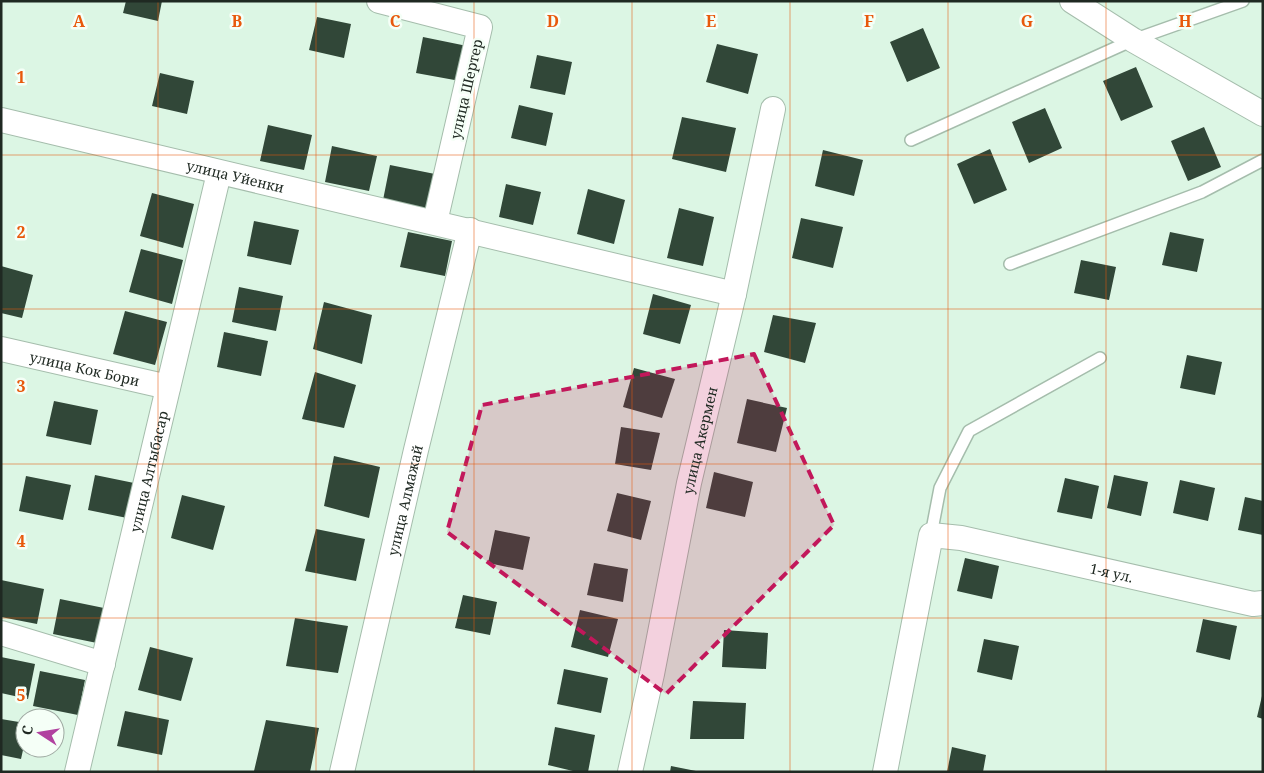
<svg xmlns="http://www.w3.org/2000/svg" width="1264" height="773" font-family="'Noto Serif',serif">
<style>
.building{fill:#314738}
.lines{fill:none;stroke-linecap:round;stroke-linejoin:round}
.service-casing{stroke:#a5bdac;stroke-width:14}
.minor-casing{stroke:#a5bdac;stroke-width:26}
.service{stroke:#fff;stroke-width:11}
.minor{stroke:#fff;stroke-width:24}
.marked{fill:#c2185b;fill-opacity:0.2;stroke:#c2185b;stroke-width:4;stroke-dasharray:10 6;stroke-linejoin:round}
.grid{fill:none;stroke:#e8590c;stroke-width:1;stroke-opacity:0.55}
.labels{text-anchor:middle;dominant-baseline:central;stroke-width:5;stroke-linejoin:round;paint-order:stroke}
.street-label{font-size:14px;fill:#1f2922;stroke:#f5fff7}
.grid-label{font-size:16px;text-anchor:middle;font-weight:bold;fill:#e8590c;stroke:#f5fff7;stroke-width:5;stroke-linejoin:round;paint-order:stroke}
</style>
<rect width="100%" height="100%" fill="#dcf6e4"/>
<path class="building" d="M126 1H162L158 21 123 13Z
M317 17 351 24 344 58 309 50Z
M923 28 940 68 907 82 890 42Z
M423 37 467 46 460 81 416 73Z
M717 44 758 54 748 94 706 82Z
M537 55 572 62 565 95 530 88Z
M1136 67 1153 107 1121 121 1103 81Z
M160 73 194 81 187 114 152 106Z
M519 105 553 113 546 146 511 138Z
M1045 108 1062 148 1029 163 1012 122Z
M682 117 736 128 726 172 672 159Z
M268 125 312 135 304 170 260 161Z
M1204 127 1221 167 1188 181 1171 141Z
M332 146 377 156 369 191 325 182Z
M990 149 1007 190 974 204 957 164Z
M823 150 863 160 854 196 815 186Z
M390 165 435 174 427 209 383 200Z
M506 184 541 192 533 225 499 217Z
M588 189 625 200 614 244 577 234Z
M152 193 194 204 183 248 140 236Z
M679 208 714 217 703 266 667 258Z
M801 218 843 227 833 268 792 258Z
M254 221 299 230 291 265 247 256Z
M408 232 452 241 445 276 400 267Z
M1170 232 1204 239 1197 272 1162 265Z
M141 249 183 260 172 304 129 292Z
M1081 260 1116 267 1109 300 1074 293Z
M1 266 33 275 22 318 1 313Z
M239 287 283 296 276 331 232 322Z
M653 294 691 305 680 344 643 334Z
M324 302 372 315 362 364 313 349Z
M125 311 167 322 155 365 113 354Z
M773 315 816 323 805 363 764 352Z
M224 332 268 341 261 376 217 367Z
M1187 355 1222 362 1215 395 1180 388Z
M634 368 675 379 662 418 623 407Z
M315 372 356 385 344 428 302 419Z
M747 399 787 408 776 452 737 443Z
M54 401 98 410 91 445 46 436Z
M621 427 660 433 651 470 615 464Z
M334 456 380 467 369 518 324 506Z
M714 472 753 482 745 517 706 508Z
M95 475 139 484 132 519 88 510Z
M1114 475 1148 482 1141 516 1107 508Z
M26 476 71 485 63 520 19 511Z
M1065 478 1099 486 1092 519 1057 512Z
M1180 480 1215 488 1208 521 1173 513Z
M617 493 651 501 641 540 607 531Z
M182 495 225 506 213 550 171 538Z
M1245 497 1263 501V535L1238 530Z
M316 529 365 539 356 581 305 571Z
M495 530 530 537 523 570 488 563Z
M965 558 999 566 992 599 957 591Z
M594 563 628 569 623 602 587 595Z
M1 580 44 589 37 624 1 617Z
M463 595 497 602 490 635 455 628Z
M60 599 104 608 97 643 53 634Z
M580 610 618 619 608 657 571 647Z
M295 618 348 626 338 673 286 666Z
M1203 619 1237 626 1230 660 1196 652Z
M724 630 768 633 766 669 722 667Z
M984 639 1019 646 1012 680 977 672Z
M150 647 193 658 181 701 138 690Z
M1 657 35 664 28 699 1 693Z
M564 669 608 678 601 713 557 704Z
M40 671 85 680 78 715 33 706Z
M1262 696H1263V719L1257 717Z
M693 701 746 703 744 739H690Z
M125 711 169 720 162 755 117 746Z
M1 719 25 723V741L21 759 1 755Z
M266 720 319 728 310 772 254 771Z
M555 727 595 735 588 772H577L548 765Z
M952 747 986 755 983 772H947Z
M671 766 696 771V772H670Z"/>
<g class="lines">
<defs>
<path id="service" d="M911 140 1133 40 1243 1
M1010 264 1202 192 1263 160
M931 535 940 488 969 431 1100 358"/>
<g id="minor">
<path d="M379 1 480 27 435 222"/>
<path d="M1072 1 1133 40 1263 114"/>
<path id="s1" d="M1 120 734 294"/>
<path id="s2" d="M1 349 168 387"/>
<path d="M1 633 103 664"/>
<path id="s3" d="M77 772 219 173"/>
<path id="s4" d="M342 772 416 450 470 230"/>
<path id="s5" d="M630 772 652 674 689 483 734 294 773 109"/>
<path id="s6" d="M885 772 931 535 961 538 1253 604 1263 603"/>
</g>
</defs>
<use href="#service" class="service-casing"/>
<use href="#minor" class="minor-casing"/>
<use href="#service" class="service"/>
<use href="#minor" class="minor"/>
</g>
<path class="marked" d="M754 354 834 525 666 694 447 532 482 405Z"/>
<path class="grid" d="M158 1V772M316 1V772M474 1V772M632 1V772M790 1V772M948 1V772M1106 1V772M1 155H1263M1 309H1263M1 464H1263M1 618H1263"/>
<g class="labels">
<g class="street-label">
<text transform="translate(466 89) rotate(-77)">улица Шертер</text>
<text stroke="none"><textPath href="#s1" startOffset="241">улица Уйенки</textPath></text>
<text stroke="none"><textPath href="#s2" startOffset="86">улица Кок Бори</textPath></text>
<text stroke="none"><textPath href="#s5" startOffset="339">улица Акермен</textPath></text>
<text stroke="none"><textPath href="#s3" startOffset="309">улица Алтыбасар</textPath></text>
<text stroke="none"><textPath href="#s4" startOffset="279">улица Алмажай</textPath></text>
<text stroke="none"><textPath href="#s6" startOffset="426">1-я ул.</textPath></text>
</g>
</g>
<g class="grid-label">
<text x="79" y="27">A</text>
<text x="237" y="27">B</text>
<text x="395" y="27">C</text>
<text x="553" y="27">D</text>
<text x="711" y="27">E</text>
<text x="869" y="27">F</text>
<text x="1027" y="27">G</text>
<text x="1185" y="27">H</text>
<text x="21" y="83">1</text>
<text x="21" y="238">2</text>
<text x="21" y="392">3</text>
<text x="21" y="547">4</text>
<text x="21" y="701">5</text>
</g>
<rect width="1264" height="773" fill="none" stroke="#1f2922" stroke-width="5"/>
<g transform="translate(40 733) rotate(282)"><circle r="24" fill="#f5fff7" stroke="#9fa9a2"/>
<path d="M0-4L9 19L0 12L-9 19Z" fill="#b142a0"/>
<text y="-8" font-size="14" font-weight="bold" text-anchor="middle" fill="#1f2922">С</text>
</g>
</svg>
